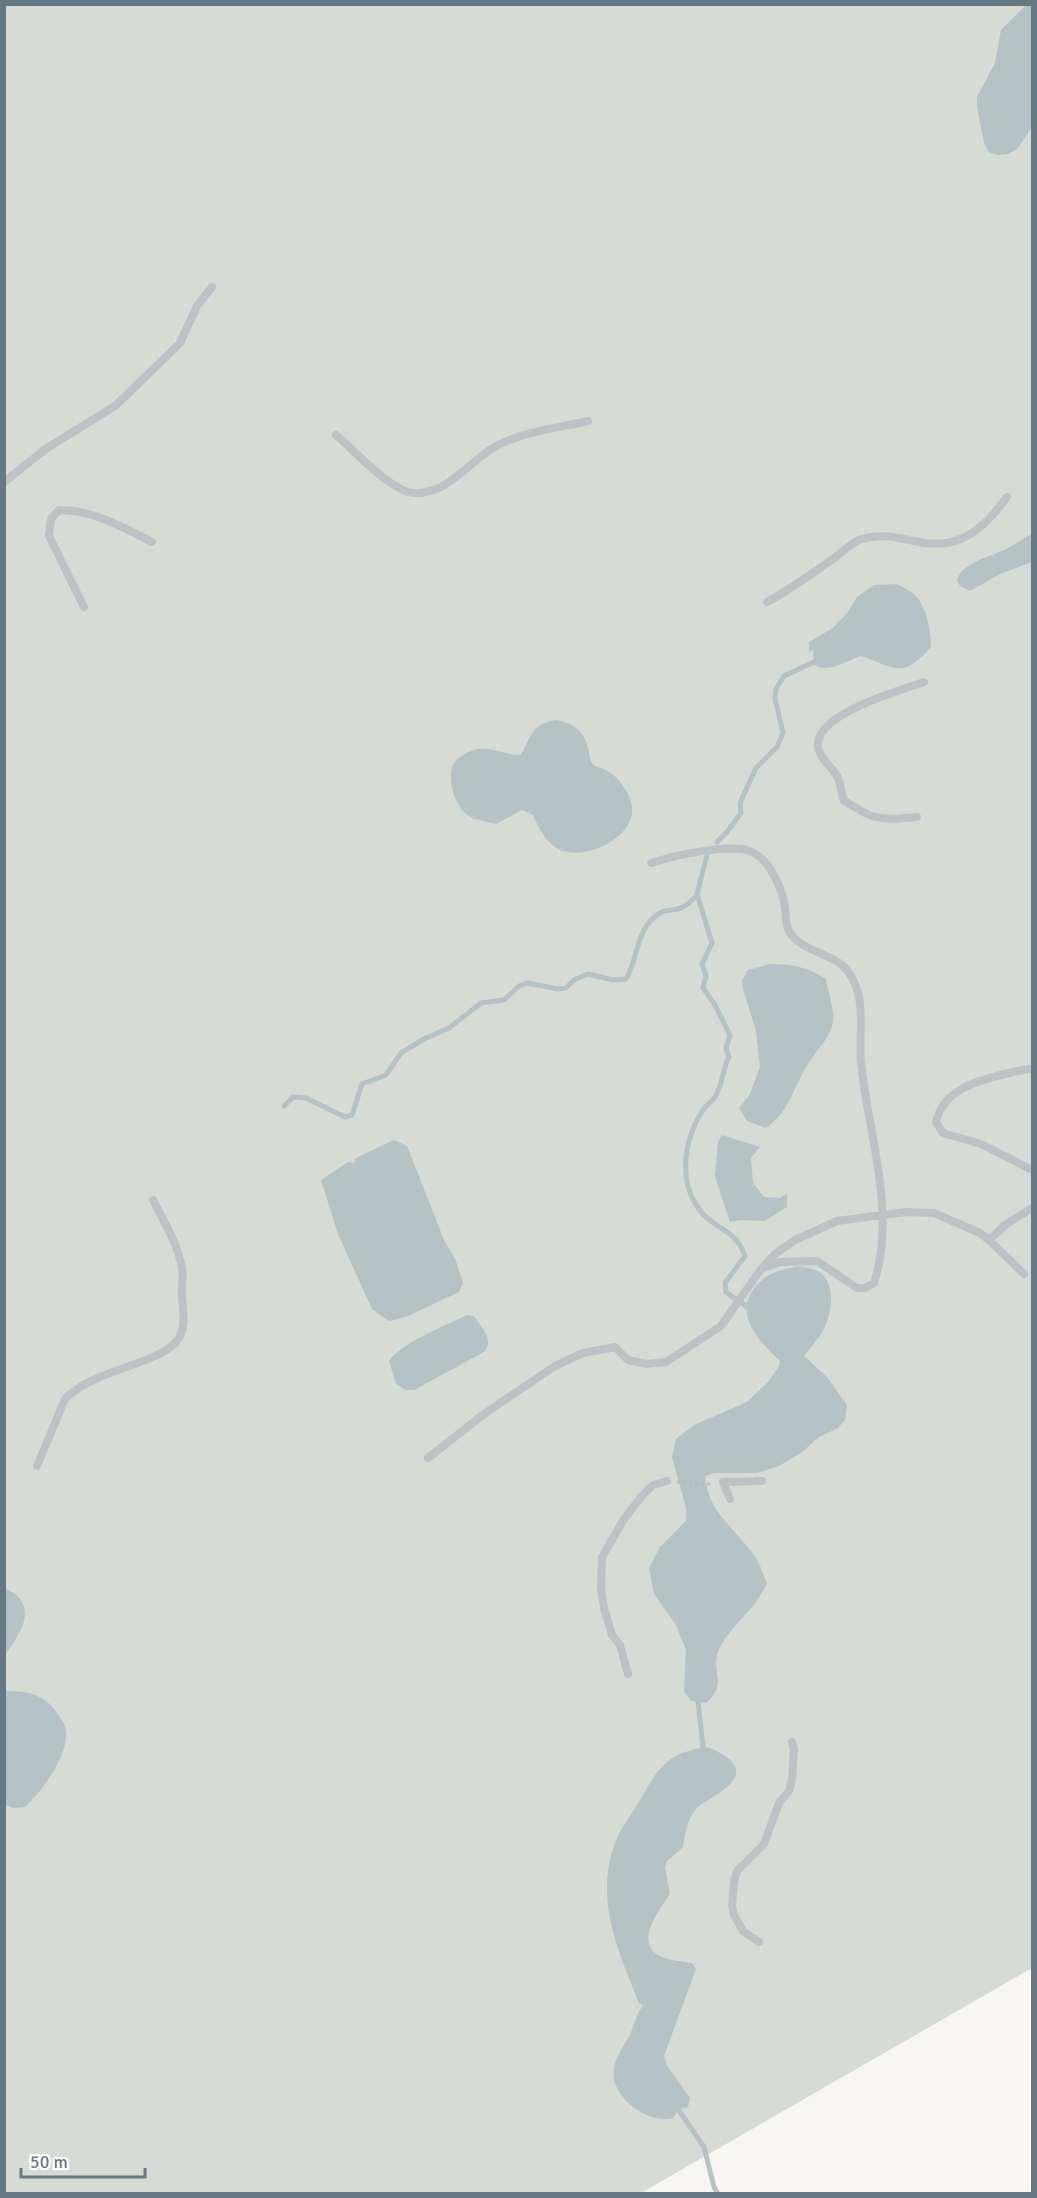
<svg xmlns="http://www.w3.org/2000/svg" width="1037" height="2198" font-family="Signika,sans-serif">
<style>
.green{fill:#d6dbd3}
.water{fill:#b5c2c6}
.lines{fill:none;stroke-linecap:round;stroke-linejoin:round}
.stream{stroke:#b5c2c6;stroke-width:5}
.path{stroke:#b8bbbe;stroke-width:3;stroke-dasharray:3 3;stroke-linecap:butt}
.lane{stroke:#bdc2c6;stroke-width:8}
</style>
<rect width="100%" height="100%" fill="#f7f6f3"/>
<path class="green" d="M5 5H1032V1968L641 2193H5Z"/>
<path class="water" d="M1027 4 1032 5V127L1017 149 1008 154 997 155 989 152 984 143 977 107V97L995 63 1001 30Z
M1032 534V562L1000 574 970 591 960 586 957 580C962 563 989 557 1004 550 1014 545 1023 539 1032 534Z
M897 584C902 587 909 590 914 594 927 606 931 631 931 647 901 680 897 668 861 656 849 660 825 675 814 664L813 649 809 653V642L833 628 847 613 857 597 874 585Z
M555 720C572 722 583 730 588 747 589 751 589 757 591 761 594 768 600 767 606 770 618 776 630 793 632 806 636 837 586 861 561 850 547 845 538 827 533 815L522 810 496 824C488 822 476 820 469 816 455 807 447 781 453 765 456 758 464 754 471 751 489 744 504 756 521 755 532 735 531 725 555 720Z
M770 964C791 964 808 967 826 979 828 993 836 1012 832 1026 829 1039 814 1053 807 1066 792 1089 791 1110 766 1128L747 1121 739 1108 749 1096 760 1067 756 1031 743 989 742 981 748 970Z
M722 1135 760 1147 751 1158 753 1183 764 1197 780 1198 787 1194V1207L765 1221 741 1220 730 1222 715 1176 718 1142Z
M394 1140 407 1146 444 1240 456 1261 463 1283 459 1292 406 1317 389 1321 372 1309 338 1234 321 1180 348 1162 354 1163 356 1158Z
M797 1266C806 1268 817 1268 823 1275 836 1289 831 1314 824 1329 819 1339 810 1347 804 1356L827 1377 847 1405 845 1420 838 1428 819 1437 802 1452 779 1466 757 1473H714L705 1476C708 1514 736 1528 755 1557 761 1565 763 1575 767 1583 756 1609 732 1624 720 1647 708 1671 730 1682 706 1703L691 1701 684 1691 686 1650 676 1625 654 1594 649 1568 660 1547 686 1521V1508L672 1457 676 1439 694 1425 747 1402 769 1381 779 1366 780 1361C753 1336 728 1306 766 1277 774 1271 788 1269 797 1266Z
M467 1315 474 1316C481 1327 495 1340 484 1352L414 1390H406L396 1384 389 1361C405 1340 444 1327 467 1315Z
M5 1588C9 1591 17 1594 20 1599 34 1617 15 1640 5 1655Z
M5 1691C24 1691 42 1693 55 1710 58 1715 63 1720 65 1726 72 1752 43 1790 25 1807L13 1808 5 1805Z
M703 1747C713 1748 719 1752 728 1758 755 1780 708 1797 697 1808 687 1819 685 1833 683 1847L667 1861 665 1868 670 1894C661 1907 640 1934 652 1950 660 1960 680 1961 692 1963L696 1969 664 2056 667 2066 690 2098 688 2107 678 2109 673 2118C650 2124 620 2103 614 2080 613 2076 614 2065 616 2061 619 2051 627 2042 631 2032 635 2023 636 2014 643 2006L639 2003C617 1948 592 1895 618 1836 623 1826 631 1815 637 1805 647 1789 656 1768 673 1758 681 1752 693 1750 703 1747Z"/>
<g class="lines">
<path class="stream" d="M717 842 727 832 741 813 740 803 756 768 777 747 783 733 775 699 776 689 784 676 814 662
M707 855 697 894 712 943 702 964 706 976 703 988 715 1005 730 1035 726 1048 729 1057C722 1070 723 1084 715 1097 712 1102 706 1105 703 1110 683 1141 677 1185 703 1214 719 1231 736 1230 745 1256L725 1283 726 1292 734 1298
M284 1106 293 1097 306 1098 345 1117 352 1115 362 1084 386 1075 401 1053 424 1039 449 1028 481 1003 504 1000 519 986 527 983 558 989 566 988 574 980 588 974 613 980 626 979C639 958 635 928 660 913 666 909 676 911 683 907 688 905 693 899 697 895
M742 1303 747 1307
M698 1701 703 1747
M678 2109 704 2147 714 2187 718 2194"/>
<path class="path" d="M677 1482 712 1484"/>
<path class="lane" d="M336 435C356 452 383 483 408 492 419 495 429 492 439 488 459 478 473 461 491 449 519 432 557 428 588 421
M4 482 47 448 115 406 136 386 180 343 197 306 212 287
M767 602C790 590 811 574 833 559 841 553 850 544 859 540 879 533 894 537 914 541 958 552 983 530 1007 497
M84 607 49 536 51 519 59 510C93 510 122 527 152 542
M917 817C899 819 881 821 865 813 858 810 851 804 844 801 841 793 841 785 838 778 833 767 820 760 818 747 814 714 899 691 924 682
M1032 1069C1023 1069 1014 1072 1005 1074 976 1081 943 1090 936 1122L943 1133 981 1144 1032 1170
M989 1240 1005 1225 1032 1208
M763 1267 775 1254 795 1240 837 1221 906 1212 934 1213 980 1233 989 1240 1024 1274
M428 1458 484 1414 555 1366 583 1353 615 1347 628 1360 646 1364 666 1362 721 1326 761 1269 780 1262 817 1261 857 1288H865L874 1283C897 1211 868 1134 861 1062 858 1031 868 997 847 970 833 953 803 952 790 933 785 925 786 916 785 907 782 888 769 858 750 851 728 843 673 856 651 863
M37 1466 65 1399C89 1375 125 1370 155 1356 187 1342 185 1326 182 1296 181 1287 184 1277 182 1268 178 1244 164 1222 153 1200
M730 1499 723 1482 762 1481
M628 1674 620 1645 612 1635 604 1608 601 1588 602 1557 624 1519 642 1496 653 1485 667 1481
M759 1942 743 1931 734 1915 732 1906 734 1881 737 1871 764 1844 779 1803 789 1791 792 1779 794 1749 792 1742"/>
</g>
<rect width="1037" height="2198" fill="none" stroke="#667884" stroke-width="12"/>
<path d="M21 2168v9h124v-9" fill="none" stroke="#667884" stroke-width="3"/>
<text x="30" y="2168" font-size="18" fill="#667884" stroke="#ffffff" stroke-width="4.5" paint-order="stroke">50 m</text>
</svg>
